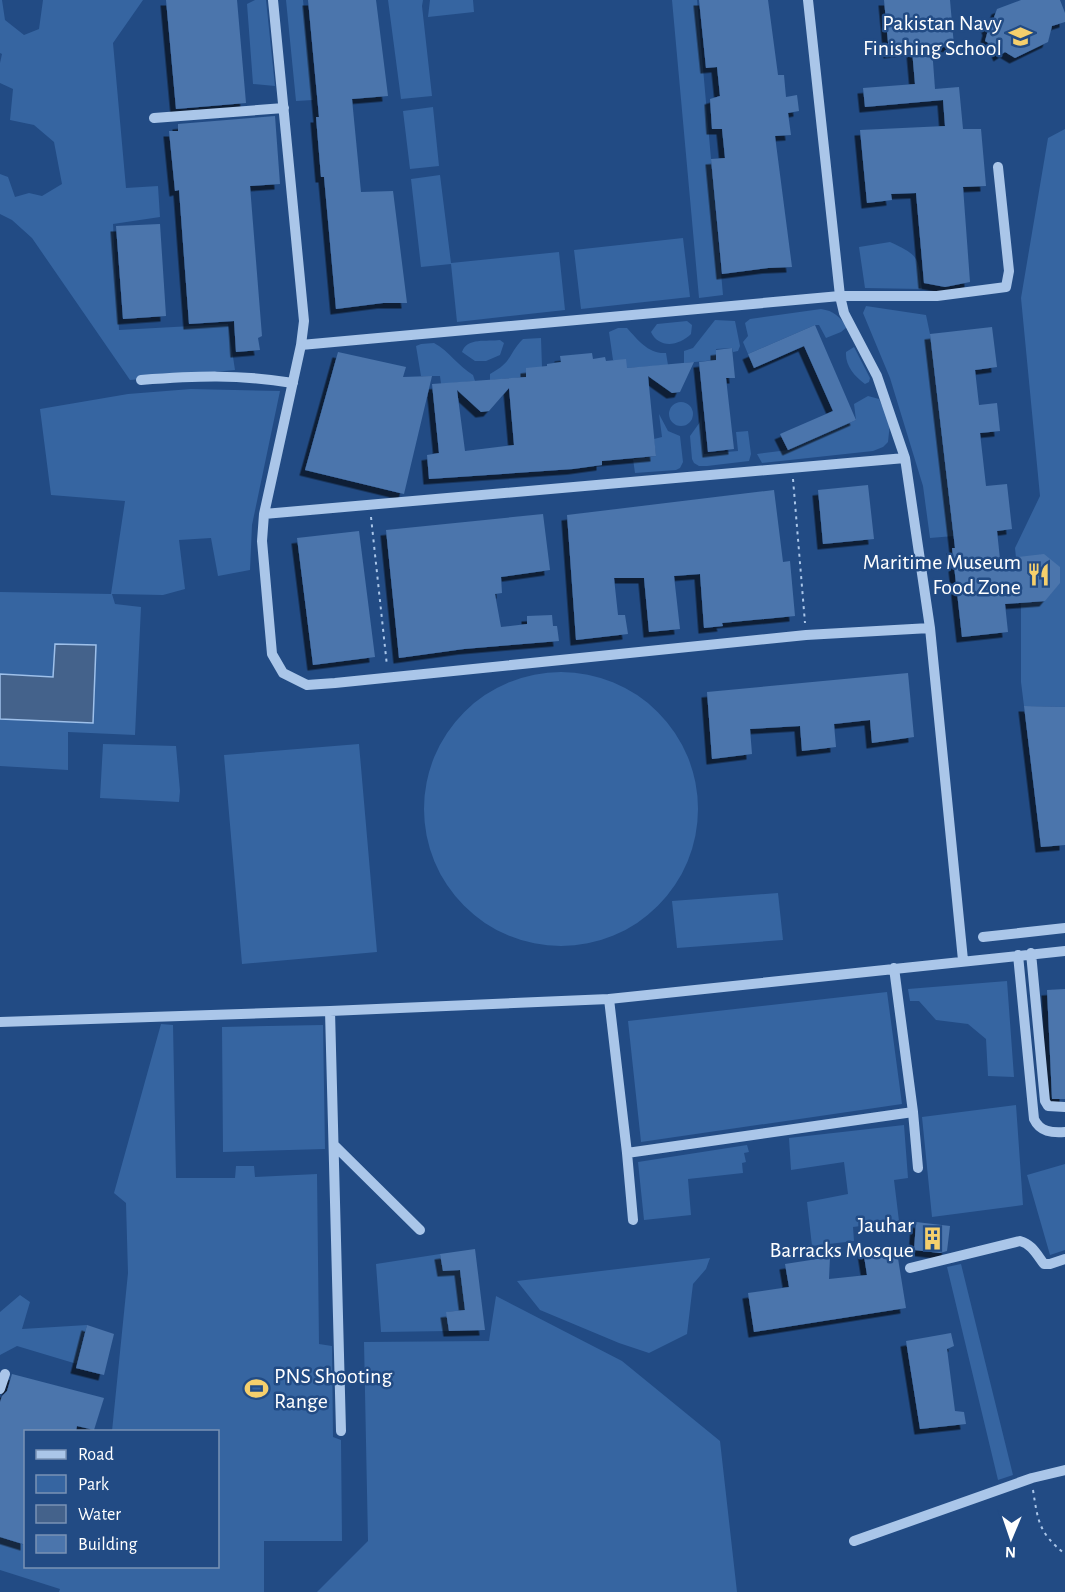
<svg xmlns="http://www.w3.org/2000/svg" width="1065" height="1592" font-family="'Alegreya Sans',sans-serif">
<style>
.green{fill:#3665a1}
.water{fill:#44628b;stroke:#9ec0ea;stroke-width:1.5}
.building{fill:#4b75ac;fill-rule:evenodd;filter:url(#shadow)}
.lines{fill:none;stroke-linecap:round;stroke-linejoin:round}
.path{stroke:#aac6e9;stroke-width:2;stroke-dasharray:3 4.5;stroke-linecap:butt}
.minor{stroke:#aac6e9;stroke-width:10}
.labels{text-anchor:middle;dominant-baseline:central;stroke-width:5;stroke-linejoin:round;paint-order:stroke}
.poi-label{font-size:22px;fill:#fff;stroke:#224b84;text-anchor:end}
</style>
<defs>
<filter id="shadow"><feDropShadow dx="-5.5" dy="5.5" stdDeviation="0" flood-color="#0009"/></filter>
</defs>
<rect width="100%" height="100%" fill="#224b84"/>
<path class="green" d="M0 0H2L5 20 24 35 39 29 43 0H143L113 43 126 188 158 186 160 217 113 224 119 330 228 324 235 370 130 380 32 238 12 220 0 214V174L8 177 15 197 29 193 42 196 62 184 54 142 34 125 10 120 13 89 0 83V63L2 54 0 53Z
M255 0H266L275 86 253 84 247 4Z
M286 0H303L313 100 296 101Z
M388 0H423L422 6 432 96 401 99Z
M430 0H473L474 12 428 17Z
M672 0H697L723 295 699 298Z
M433 107 439 166 410 169 403 111Z
M1065 129V707L1024 706 1021 682V608L1015 548 1040 496 1021 298 1048 138Z
M440 175 451 263 559 252 565 310 457 322 451 264 421 267 411 179Z
M683 238 690 297 581 309 574 250Z
M890 242C920 256 918 257 922 289L865 288 859 247Z
M866 306 926 315 930 334 954 536 930 538 923 486 890 378 863 313Z
M821 309C834 311 839 316 847 327L841 332 826 338 819 325H815L748 354 743 342 748 336 745 323 750 319Z
M715 320 735 321 740 346 738 351 733 352 732 348 716 349V360L684 363V351L693 348Z
M687 321 692 325 691 334C679 346 659 349 651 332L657 324Z
M618 328H627C638 340 648 354 666 353L668 365 627 368 613 360 609 332Z
M541 338 542 367 526 377 490 380V374C513 362 508 354 523 339Z
M500 340 504 343 500 355 486 361H475L462 352C467 337 487 342 500 340Z
M434 343C449 351 458 366 473 375L475 381 441 384 440 376H421L416 346 421 344Z
M854 347 870 378 869 382 865 384C854 376 845 365 846 352Z
M191 389 280 391 252 525 250 570 218 576 211 538 179 540 185 589 163 595 112 594 115 604 141 607 135 735 68 732V770L0 766V592L111 594 125 501 51 495 40 409 128 394Z
M868 396 879 399 890 423 888 442 883 447 873 451 762 463 757 454 788 450 856 420 854 404Z
M669 414a12 12 0 1 1 24 0a12 12 0 1 1-24 0Z
M701 411 704 454 738 451 736 432 748 431 751 454 749 461 707 466H699L694 463 692 459 690 436 700 422Z
M659 414 668 431 680 436 683 462 680 468 676 470 635 473 633 459 656 456 654 439 662 437Z
M424 809a137 137 0 1 1 274 0a137 137 0 1 1-274 0Z
M103 744 176 746 180 791 179 802 100 798Z
M359 744 377 952 242 964 224 755Z
M778 893 783 940 677 948 672 901Z
M1007 981 1014 1077 988 1076 986 1039 968 1024 936 1020 919 1001H910L908 989Z
M887 992 902 1104 641 1142 628 1021Z
M161 1024 173 1025 176 1178H235L236 1166H254L255 1177 317 1174 319 1344 332 1346 333 1437 341 1440 342 1541H264V1592H59L60 1589 0 1570V1537L25 1545 26 1566H218V1432L112 1431 128 1273 126 1203 114 1193Z
M323 1025 325 1149 223 1152 222 1027Z
M1016 1105 1023 1205 932 1217 922 1117Z
M904 1125 908 1178 894 1180 899 1221 853 1227 854 1241 812 1246 807 1202 848 1194 844 1162 791 1170 789 1138Z
M747 1145 749 1152 744 1153 746 1162 742 1163 743 1173 688 1179 691 1215 644 1220 638 1162Z
M1065 1164V1250L1050 1255 1027 1175Z
M440 1254 443 1271 460 1270 465 1310 447 1312 449 1331 381 1332 376 1264Z
M710 1258 706 1269 693 1284 687 1334 649 1353 619 1343 540 1310 517 1281Z
M961 1264 1013 1475 998 1480 947 1267Z
M20 1295 30 1302 22 1329 87 1325 77 1364 17 1346 0 1355V1312Z
M496 1296 622 1361 720 1441 737 1592H317L368 1541 364 1342 489 1341Z"/>
<path class="water" d="M55 644 96 645 93 723 0 719V674L53 677Z"/>
<path class="building" d="M166 0H237L246 103 176 109Z
M308 0H376L388 96 352 99 361 192 393 191 407 303H383L336 309 324 177H321L316 117H319Z
M699 0H768L778 75H784L786 97 797 95 799 111 788 113 791 135 775 136 792 267 768 268 722 274 711 159 725 158 722 129H712L710 99 720 96 717 67 706 68Z
M884 0H950L954 46 932 48 935 89 959 87 963 129H981L986 186 963 187 970 282 945 287 924 283 916 193 891 194 892 200 867 203 860 130 945 126 943 100 865 107 863 88 915 84 912 50 889 53Z
M1021 0H1060L1065 13V22L1052 26 1048 42 1015 58 1005 52 999 56 995 47 985 41 988 30 985 22 993 20 997 9Z
M275 116 280 184 250 186 262 336 258 338 260 350 236 352 234 321 189 324 179 190 175 191 169 131H178V124Z
M160 224 166 316 123 319 116 226Z
M815 325 856 420 788 450 780 434 833 411 804 346 754 368 748 354Z
M992 327 997 367 975 370 979 405 997 403 1000 431 980 433 986 486 1007 484 1012 529 997 531 1000 559 1044 554 1060 567V583L1045 601 1005 604 1008 632 962 637 952 548H955L930 334Z
M732 348 735 378H726L734 449 708 452 699 362 716 360V350Z
M338 352 406 367 403 377 432 376 404 494 305 470Z
M592 353 593 359 605 357 606 361 626 359 627 368 694 362 680 392 672 393 648 376 656 456 602 461V465L573 469 429 479 427 455 439 453 432 384 526 377V368L547 366V364L561 362 560 356ZM509 388 514 445 465 451 457 390 481 412 489 411Z
M868 485 874 539 823 544 818 490Z
M774 490 783 562 790 561 795 616 722 623 723 626 704 628 700 574 674 576 680 629 649 632 644 578H614L618 615H625L628 634 576 640 567 515Z
M543 514 550 570 501 577 502 593 495 594 501 627 527 624V616L552 615 553 626H557L559 641 464 649 399 658 386 530Z
M359 531 375 657 313 665 297 538Z
M908 673 914 737 872 743 870 720 834 724 836 747 802 751 800 726 750 729 752 754 712 759 707 692Z
M1024 706 1065 707V845L1041 847Z
M1065 989V1099H1052L1047 990Z
M916 1222 950 1226 947 1251 940 1253 914 1250Z
M896 1246 906 1308 754 1332 748 1293 789 1287 785 1264 830 1257 829 1279 867 1275 863 1250Z
M475 1249 485 1330 449 1331 446 1312 465 1310 460 1270 443 1271 440 1254Z
M87 1325 114 1334 104 1375 76 1368Z
M951 1333 954 1346 947 1349 955 1411 964 1412 966 1424 920 1429 906 1341Z
M12 1374 104 1398 94 1430 77 1426 76 1431H26V1545L0 1537V1402L2 1396 7 1391Z"/>
<g class="lines">
<path class="path" d="M793 479 805 623
M371 517 387 666
M1033 1490C1038 1522 1039 1533 1065 1554"/>
<path class="minor" d="M273 0 304 321 301 345 264 514 262 541 272 654 283 673 307 685 335 683 806 635 930 628
M808 0 840 296 844 313 877 376 905 458 930 628 963 960
M154 118 284 108
M301 345 840 296H937L1006 287 1009 271 998 167
M141 380C196 376 238 374 293 383
M264 514 905 458
M983 937 1065 928
M1031 953 1045 1101 1048 1106 1065 1107
M1018 955 1034 1119C1040 1132 1052 1133 1065 1132
M609 999 627 1153 913 1112 894 968
M330 1011 341 1431
M0 1022 330 1011 609 999 1065 951
M913 1112 918 1168
M334 1145 420 1230
M627 1153 633 1220
M910 1268 1020 1241C1032 1244 1037 1255 1044 1264H1050L1065 1259
M0 1389 5 1374
M854 1541 1032 1478 1065 1470"/>
</g>
<defs>
<symbol id="school-bare" viewBox="-9 -9 18 18"><path d="M0-5L7-2L0 1L-7-2ZM-4 1L0 2.5L4 1V4Q0 6-4 4Z" fill="#f5cf6c" stroke="#224b84" stroke-width="2.5" paint-order="stroke"/></symbol>
<symbol id="restaurant-bare" viewBox="-9 -9 18 18"><path d="M-5-6h1v4h1v-4h1v4h1v-4h1v5L-1.5 .5V6h-2V.5L-5-1ZM5-6V6H3V1.5H1.5Q1.5-4 5-6Z" fill="#f5cf6c" stroke="#224b84" stroke-width="2.5" paint-order="stroke"/></symbol>
<symbol id="building-bare" viewBox="-9 -9 18 18"><path d="M-4-6H4V6H1V3H-1V6H-4ZM-2.5-4.3h1.7v1.8h-1.7ZM.8-4.3h1.7v1.8H.8ZM-2.5-1h1.7V.8h-1.7ZM.8-1h1.7V.8H.8Z" fill="#f5cf6c" stroke="#224b84" stroke-width="2.5" paint-order="stroke"/></symbol>
<symbol id="stadium-bare" viewBox="-9 -9 18 18"><path d="M0-5a6.5 5 0 1 0 0 10a6.5 5 0 1 0 0-10ZM-3.5-1.8h7v3.6h-7Z" fill="#f5cf6c" stroke="#224b84" stroke-width="2.5" paint-order="stroke"/></symbol>
</defs>
<g fill-rule="evenodd">
<use href="#school-bare" x="1004" y="20" width="33" height="33"/>
<use href="#restaurant-bare" x="1022" y="558" width="33" height="33"/>
<use href="#building-bare" x="916" y="1222" width="33" height="33"/>
<use href="#stadium-bare" x="240" y="1372" width="33" height="33"/>
</g>
<g class="labels">
<g class="poi-label">
<text x="1002" y="23">Pakistan Navy<tspan x="1002" dy="25">Finishing School</tspan></text>
<text x="1021" y="562">Maritime Museum<tspan x="1021" dy="25">Food Zone</tspan></text>
<text x="914" y="1225">Jauhar<tspan x="914" dy="25">Barracks Mosque</tspan></text>
<text x="274" y="1376" text-anchor="start">PNS Shooting<tspan x="274" dy="25">Range</tspan></text>
</g>
</g>
<rect x="24" y="1430" width="195" height="138" fill="#224b84" stroke="#7a93b5" stroke-width="1.5"/>
<rect x="36" y="1450" width="30" height="9" fill="#aac6e9" stroke="#7a93b5" stroke-width="1.5"/>
<text x="78" y="1460" font-size="18" fill="#ffffff">Road</text>
<rect x="36" y="1475" width="30" height="18" fill="#3665a1" stroke="#7a93b5" stroke-width="1.5"/>
<text x="78" y="1490" font-size="18" fill="#ffffff">Park</text>
<rect x="36" y="1505" width="30" height="18" fill="#44628b" stroke="#7a93b5" stroke-width="1.5"/>
<text x="78" y="1520" font-size="18" fill="#ffffff">Water</text>
<rect x="36" y="1535" width="30" height="18" fill="#4b75ac" stroke="#7a93b5" stroke-width="1.5"/>
<text x="78" y="1550" font-size="18" fill="#ffffff">Building</text>
<g transform="translate(1011 1538) rotate(182)" stroke="#224b84" stroke-width="4.5" paint-order="stroke">
<path d="M0-4.5L10 22L0 15L-10 22Z" fill="#ffffff"/>
<text y="-9" font-size="16" font-weight="bold" text-anchor="middle" fill="#ffffff">N</text>
</g>
</svg>
